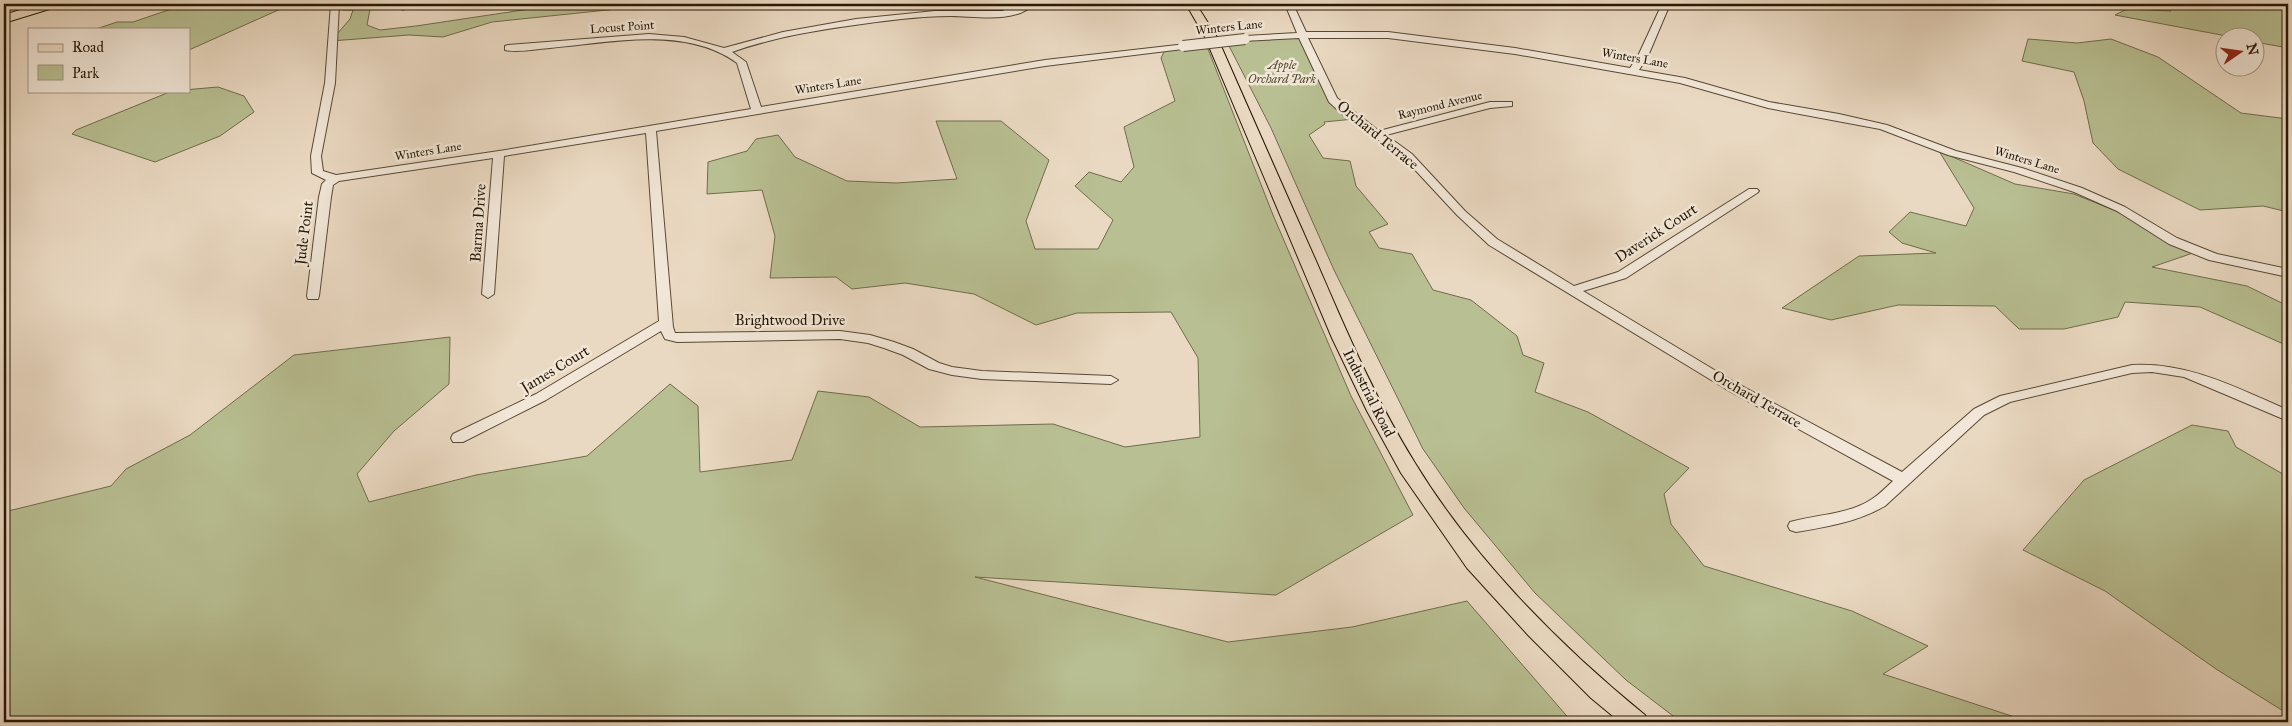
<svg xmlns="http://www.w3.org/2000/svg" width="2292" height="726" font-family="'IM FELL Great Primer',serif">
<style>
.green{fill:#b8bf92;stroke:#706c4b}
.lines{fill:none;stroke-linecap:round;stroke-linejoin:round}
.minor-casing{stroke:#584934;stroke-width:2}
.major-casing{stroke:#281904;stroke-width:2}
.highway-casing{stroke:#281904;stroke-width:2}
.minor{fill:#f1e6d7;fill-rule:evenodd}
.major{fill:#ead9c2;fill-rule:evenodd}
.highway{fill:#ead9c2;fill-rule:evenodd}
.minor-bridge-casing{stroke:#584934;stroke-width:12;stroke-linecap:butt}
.minor-bridge{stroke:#f1e6d7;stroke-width:10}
.shaded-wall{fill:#a07f67;stroke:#281904}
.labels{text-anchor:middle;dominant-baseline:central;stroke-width:5;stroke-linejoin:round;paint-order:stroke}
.far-street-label{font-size:12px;fill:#281904;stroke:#f1e6d7}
.far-park-label{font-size:12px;font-style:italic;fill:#534b2f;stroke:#f1e6d7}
.street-label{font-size:15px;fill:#281904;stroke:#f1e6d7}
</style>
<rect width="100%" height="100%" fill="#ead9c2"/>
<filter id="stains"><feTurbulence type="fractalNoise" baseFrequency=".004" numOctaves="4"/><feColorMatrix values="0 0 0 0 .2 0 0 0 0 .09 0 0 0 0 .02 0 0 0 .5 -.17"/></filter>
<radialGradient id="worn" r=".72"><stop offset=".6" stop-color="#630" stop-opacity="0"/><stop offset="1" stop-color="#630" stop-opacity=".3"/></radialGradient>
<path class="green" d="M186 4H311L285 7 189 50V29H96L117 22H133Z
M345 4H371L367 25 380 30 416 26 563 4H665L492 22 443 37 409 35 331 41 350 19 353 10H343Z
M2163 4H2288V48L2255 42 2254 38 2232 37 2115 15 2127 9 2171 11Z
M1303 35 1329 93 1354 119 1324 122 1325 124 1309 135 1323 158 1350 161 1356 186 1388 224 1369 232 1379 248 1412 254 1433 290 1471 300 1517 336 1523 355 1544 363 1535 392 1588 412 1689 468 1664 494 1671 524 1704 566 1852 611 1928 646 1883 674 2030 722H1681L1626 680 1535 593 1464 508 1423 449 1334 270 1271 128 1227 42Z
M2028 39 2077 43 2111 39 2158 57 2241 113 2288 119V212L2263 206 2200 210 2118 169 2093 143 2084 101 2074 72 2022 61Z
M1183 46 1208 49 1273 215 1351 396 1413 515 1276 595 975 577 1228 642 1352 627 1467 601 1572 722H4V512L111 486 126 469 190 435 294 355 450 337 449 384 394 431 357 474 369 502 476 475 587 456 670 384 698 406 700 472 792 460 818 391 869 397 920 427 1053 424 1125 447 1200 437 1198 358 1171 312 1077 313 1036 325 974 294 905 283 852 289 836 277 770 278 775 236 762 190 707 194 708 162 747 151 756 139 778 135 795 157 847 181 896 183 957 179 936 121H1001L1049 160 1026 221 1035 249H1098L1113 220 1075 186 1089 172 1121 182 1134 167 1124 127 1175 101 1161 58 1166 48Z
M218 87 244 96 254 112 220 136 155 162 72 134 76 130 172 91Z
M1939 151 2015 184 2074 194 2116 211 2193 253 2152 267 2247 286 2288 306V346L2200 307 2125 302 2118 317 2064 329H2019L1995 306 1898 305 1831 320 1782 308 1859 256 1936 253 1902 243 1889 232 1910 212 1966 226 1974 208Z
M2192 425 2228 431 2236 447 2288 477V714L2216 669 2105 591 2023 550 2084 480Z"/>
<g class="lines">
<defs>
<path id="minor" d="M331 4H339L335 83 321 156 323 171 336 175 499 151 751 109 737 63C685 25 609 43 550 48 536 49 518 53 505 50V46L508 45 649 34 684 37 724 48 783 32 856 19 935 11H1002L1024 4H1034C1015 24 975 16 950 16 921 16 891 20 862 24 818 30 774 37 732 52L746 62 761 107 1045 60 1186 44 1188 46 1183 49 1045 66 656 131 673 327 675 333 840 331 870 335 894 342 913 349 939 363 952 367 982 371 1111 376 1118 380 1111 384 982 379 952 375 929 369 903 355 884 348 868 343 840 339 677 342 665 339 661 331 546 400 463 442H453L451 438 453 434 536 394 659 321 646 133 504 156 494 294 488 298 482 294 493 158 339 181 333 185 331 197 319 296 318 299H308L307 296 319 197 322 184 326 180 312 173 311 156 325 83Z
M1285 4H1293L1306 32H1388L1515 48 1630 68 1638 56 1662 4H1670L1648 56 1639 70 1685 78 1769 102 1839 114 1887 125 1956 151 2022 168 2082 188 2125 207 2177 238 2217 254 2288 269V277L2209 260 2169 244 2117 211 2074 192 2014 172 1948 155 1880 129 1768 108 1680 83 1515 54 1388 38H1308L1337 98 1379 131 1490 102H1512V106L1490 108 1386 135 1412 154 1465 211 1497 239 1574 286 1618 272 1749 189H1757L1759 191 1757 193 1626 278 1583 291 1736 383 1902 472 1974 409 2000 396 2132 365C2189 362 2237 388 2288 410V421L2184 377 2152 372 2132 373 2010 402 1984 415 1885 506C1857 522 1827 527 1796 532L1790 530 1788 526 1790 522C1818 514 1848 515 1872 499 1880 494 1886 487 1893 481L1726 389 1489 245 1457 215 1404 158 1342 114 1329 102 1299 38 1242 41 1240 39 1245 36 1297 33Z
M2054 4H2073L2075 6 2071 9 2055 6Z"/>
<path id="major" d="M1186 4H1196L1217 37C1250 112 1283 187 1316 261 1346 330 1375 399 1415 463 1473 558 1559 645 1645 715L1649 722H1620L1591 698 1528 635 1467 568 1401 473 1367 411 1332 338 1205 37Z"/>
<path id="highway" d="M39 4H57L56 7 4 23V15Z"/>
</defs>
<use href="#minor" class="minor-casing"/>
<use href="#major" class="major-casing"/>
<use href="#highway" class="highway-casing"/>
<use href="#minor" class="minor"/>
<use href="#major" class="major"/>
<use href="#highway" class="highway"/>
<defs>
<path id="minor-bridge" d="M1183 46 1245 39"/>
</defs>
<use href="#minor-bridge" class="minor-bridge-casing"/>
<use href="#minor-bridge" class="minor-bridge"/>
</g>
<path class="shaded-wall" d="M399 4H441L402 10Z"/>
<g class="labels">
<g class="far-street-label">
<text transform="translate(622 27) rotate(-4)">Locust Point</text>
<text transform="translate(1229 27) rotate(-6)">Winters Lane</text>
<text transform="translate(1635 58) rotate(10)">Winters Lane</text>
<text transform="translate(828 85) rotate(-9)">Winters Lane</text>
<text transform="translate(1440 105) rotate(-14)">Raymond Avenue</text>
<text transform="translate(428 151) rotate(-9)">Winters Lane</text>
<text transform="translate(2027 160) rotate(17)">Winters Lane</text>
</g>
<g class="far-park-label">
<text x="1282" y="65">Apple<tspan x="1282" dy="14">Orchard Park</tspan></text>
</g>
<g class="street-label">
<text transform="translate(1378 135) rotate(39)">Orchard Terrace</text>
<text transform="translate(478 223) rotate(-86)">Barma Drive</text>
<text transform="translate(304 233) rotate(-83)">Jude Point</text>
<text transform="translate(1656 233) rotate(-33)">Daverick Court</text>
<text x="790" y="320">Brightwood Drive</text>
<text transform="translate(555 369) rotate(-31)">James Court</text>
<text transform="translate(1369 393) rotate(63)">Industrial Road</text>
<text transform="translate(1757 399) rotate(30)">Orchard Terrace</text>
</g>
</g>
<rect width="2292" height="726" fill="none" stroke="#ead9c2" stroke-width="20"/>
<rect x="5" y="5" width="2282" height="716" fill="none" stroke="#281904" stroke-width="2.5"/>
<rect x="10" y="10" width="2272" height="706" fill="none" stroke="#281904"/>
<rect x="28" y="28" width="162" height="65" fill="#f1e6d7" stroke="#a19483"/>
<rect x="38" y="44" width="25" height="8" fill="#ead9c2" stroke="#a19483"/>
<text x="72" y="52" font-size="15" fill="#281904">Road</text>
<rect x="38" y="65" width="25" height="15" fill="#b8bf92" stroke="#a19483"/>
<text x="72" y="78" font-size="15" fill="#281904">Park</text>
<g transform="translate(2240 52) rotate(77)"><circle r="24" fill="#f1e6d7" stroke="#a19483"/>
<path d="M0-4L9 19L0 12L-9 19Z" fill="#8f2418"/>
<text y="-8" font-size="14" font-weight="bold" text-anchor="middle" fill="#281904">N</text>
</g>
<rect width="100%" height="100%" filter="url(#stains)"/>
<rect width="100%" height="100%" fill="url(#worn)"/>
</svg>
